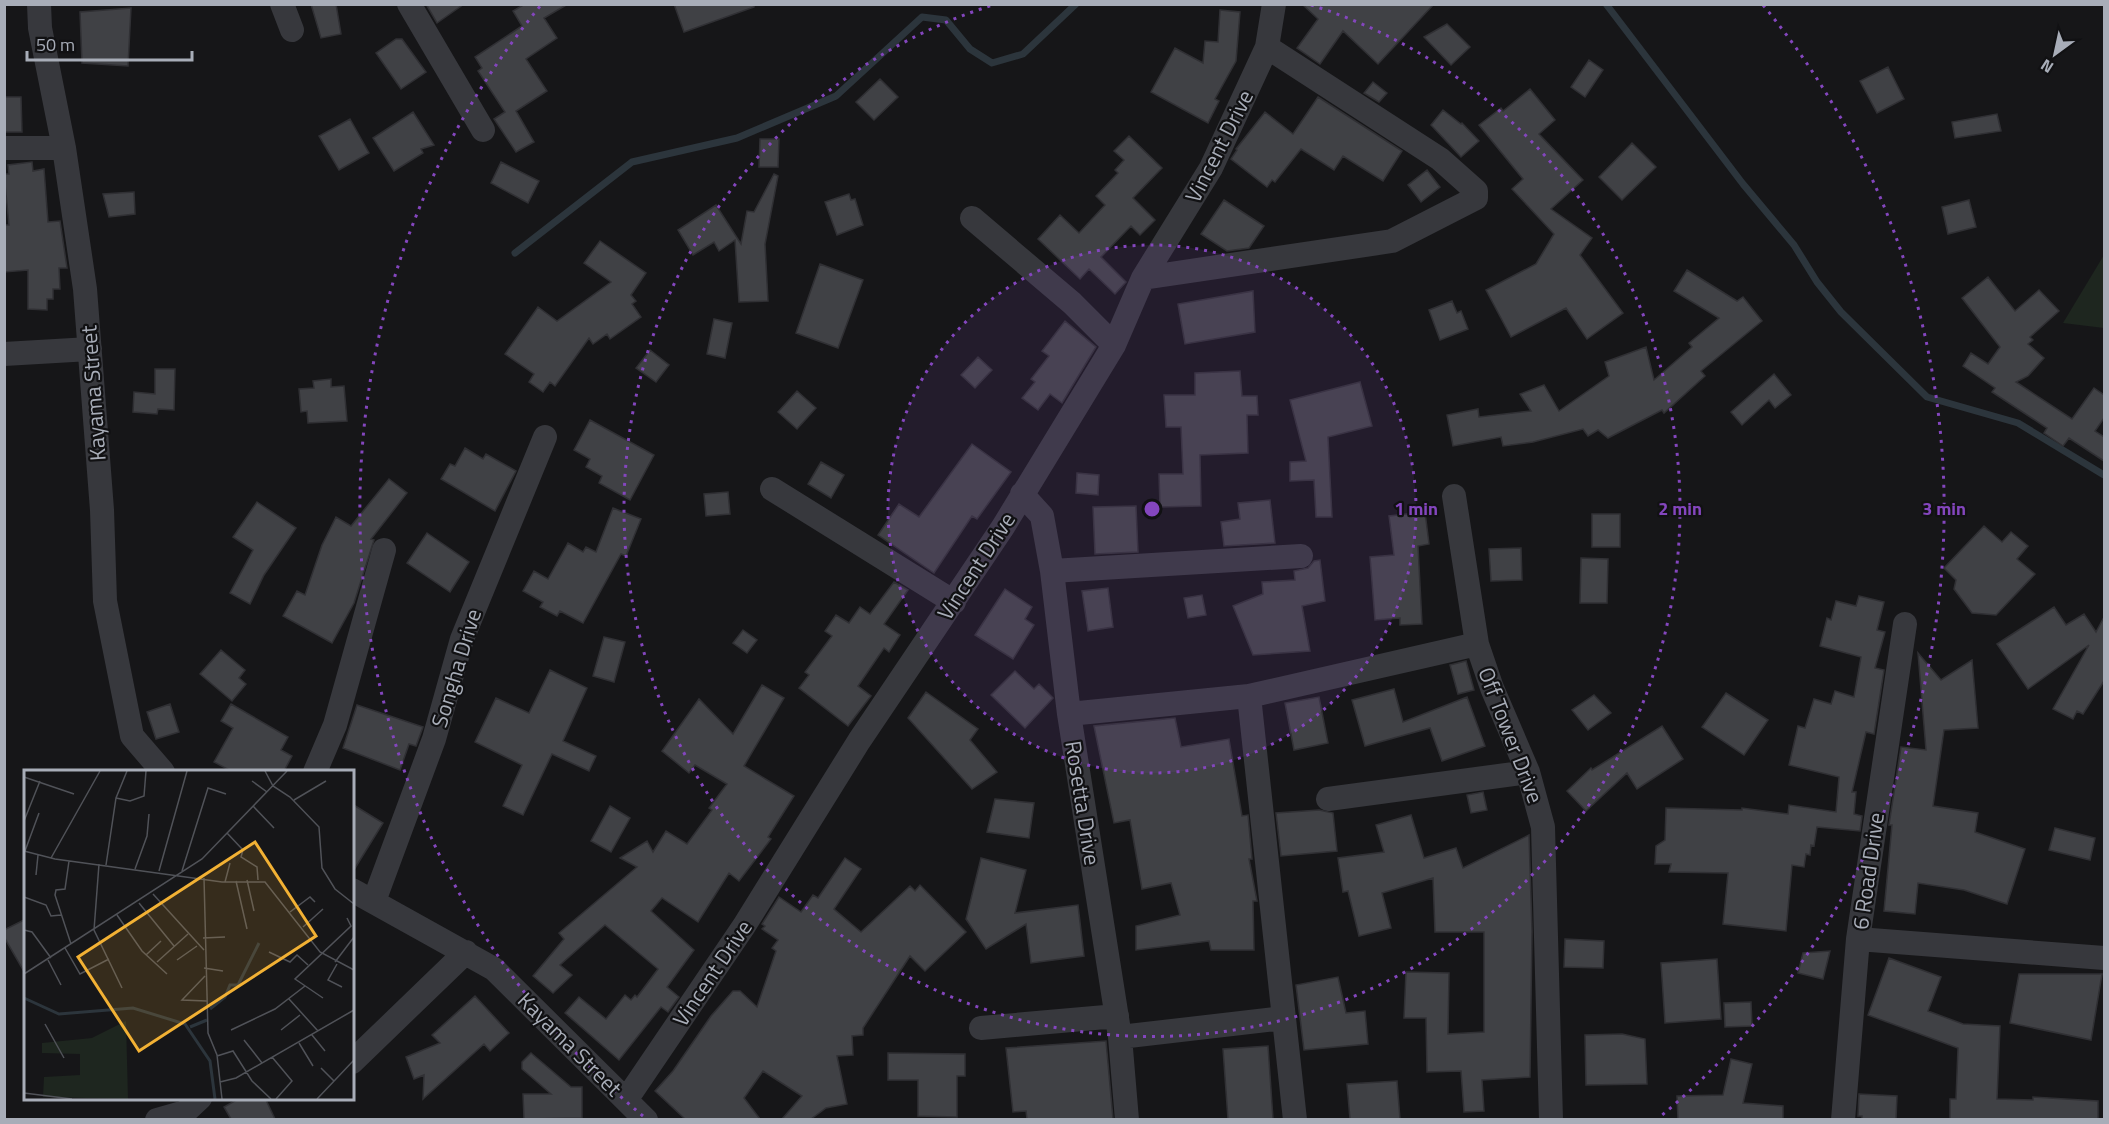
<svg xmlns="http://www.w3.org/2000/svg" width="2109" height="1124" font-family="'Titillium Web',sans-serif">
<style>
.green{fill:#1e261f}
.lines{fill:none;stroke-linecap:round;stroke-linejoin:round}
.stream{stroke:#2c353c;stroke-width:7}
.building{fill:#404145;stroke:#303034;stroke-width:1.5}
.minor{stroke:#37383d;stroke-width:24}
.ring{fill:none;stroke:#8446be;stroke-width:3;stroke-dasharray:3 6}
.labels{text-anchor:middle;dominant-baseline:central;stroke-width:4.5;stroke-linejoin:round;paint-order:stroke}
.street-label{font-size:22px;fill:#a8adb8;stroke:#111113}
.inset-river{fill:none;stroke:#2c353c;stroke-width:3}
.inset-road{fill:none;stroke:#505258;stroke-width:1.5}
.view{fill:#f2b134;fill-opacity:0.15;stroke:#f2b134;stroke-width:3}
.inset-edge{fill:none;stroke:#a8adb8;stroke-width:3}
.centre{fill:#8446be;stroke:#111113;stroke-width:3}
.ring-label{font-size:18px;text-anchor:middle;font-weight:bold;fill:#8446be;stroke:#111113;stroke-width:4.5;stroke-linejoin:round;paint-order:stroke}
</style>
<rect width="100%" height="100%" fill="#161618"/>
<path class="green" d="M2104 255V328L2063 323Z"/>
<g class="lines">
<path class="stream" d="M1606 4 1743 184 1794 245 1817 282 1841 312 1927 397 2018 423 2104 475
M515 253 632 162 737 138 836 96 922 17 946 20 970 49 992 63 1023 54 1076 4"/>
</g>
<path class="building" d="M311 4H336L341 34 321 38Z
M426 4H464L437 23Z
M525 4H568L544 18 557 38 526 59 547 91 516 111 534 142 516 152 494 119 505 112 478 71 482 68 475 57 522 26 513 11Z
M674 4H754V7L684 32Z
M1302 4H1434L1378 64 1343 31 1320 64 1297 48 1318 19Z
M131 8 128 66 82 63 80 12Z
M1220 10 1240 12 1236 61 1215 99 1219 101 1208 123 1151 92 1175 48 1203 63 1205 41 1218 42Z
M1447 24 1470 47 1451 65 1424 37Z
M396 39H402L426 72 401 89 376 53Z
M1589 60 1603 70 1585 97 1571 87Z
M1888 67 1904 99 1877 113 1860 81Z
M880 79 898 97 874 120 856 102Z
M1373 82 1387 93 1379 102 1364 93Z
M1530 89 1555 120 1539 134 1583 180 1551 209 1592 238 1580 255 1623 313 1587 339 1566 308 1511 337 1486 290 1536 264 1554 234 1512 189 1523 179 1479 125 1501 108 1503 111Z
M4 97H21L22 132H4Z
M1318 97 1402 151 1383 181 1343 156 1334 170 1301 149 1275 182 1272 180 1267 187 1231 159 1237 150 1236 149 1265 112 1293 134Z
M1443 110 1461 124 1462 123 1479 141 1461 157 1431 125Z
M413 112 434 145 421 149 423 153 394 171 373 138Z
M1997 114 2001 131 1955 138 1952 122Z
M350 119 369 153 339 170 319 136Z
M1129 136 1162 168 1133 198 1155 220 1140 235 1131 226 1101 257 1126 282 1115 294 1089 269 1080 279 1038 239 1060 215 1079 233 1105 205 1096 196 1118 173 1115 170 1124 160 1114 151Z
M760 139H779L778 167H759Z
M1632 143 1656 167 1622 200 1599 177Z
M32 162 33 171 44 169 48 222 60 221 67 268H59L60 289H53V299H47V310L28 309V270L4 272V225H9L4 174H9L8 165Z
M501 162 539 181 528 203 491 183Z
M1427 170 1440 187 1421 202 1408 185Z
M774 174 778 176 765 244 768 301 739 302 735 240 719 251 714 242 693 255 678 230 716 205 741 244 747 211 754 212Z
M134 192 135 214 109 217 103 194Z
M849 194 851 200 855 199 863 225 837 235 825 202Z
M1224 200 1264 226 1249 248 1227 251 1201 234Z
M1969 200 1976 227 1948 234 1942 207Z
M600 241 646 273 631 295 636 301 632 304 641 317 610 339 607 334 593 344 589 338 555 386 550 382 543 392 529 382 534 374 505 354 538 307 557 321 611 282 584 263Z
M820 264 863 280 838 348 796 333Z
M1687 270 1737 301 1743 297 1762 321 1701 371 1705 376 1664 413 1662 410 1608 438 1598 430 1588 436 1583 429 1533 442 1503 446 1501 437 1453 446 1447 415 1478 409 1479 417 1531 411 1520 394 1544 385 1559 411 1609 376 1605 362 1646 347 1654 380 1692 347 1689 343 1719 318 1674 291Z
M1988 277 2015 311 2039 290 2059 311 2030 337 2033 340 2028 344 2044 358 2028 376 2016 382 2072 419 2094 388 2104 395V418L2095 431 2104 437V461L2069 438 2063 446 2044 433 2047 428 1992 392 1995 388 1963 366 1971 353 1988 364 2000 347 1962 298Z
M1253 291 1255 332 1185 344 1178 304Z
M1452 301 1457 313 1461 311 1468 329 1440 340 1429 310Z
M714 319 732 323 725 358 707 354Z
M1065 321 1096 347 1062 403 1050 394 1038 410 1022 398 1035 382 1031 379 1049 356 1042 351Z
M650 350 669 365 656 382 636 368Z
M978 357 992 370 975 388 961 375Z
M155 369H175L174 410 158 409 157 414 133 412 134 392 155 394Z
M1240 371 1242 396H1257L1258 415H1247L1248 453 1200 455 1201 506 1160 507 1159 474H1183L1181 427H1166L1164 395H1195V373Z
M1774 374 1791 395 1775 408 1769 400 1742 425 1731 412Z
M331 379V387L344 386 347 421 308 423 307 411 301 412 299 389 314 388 313 381Z
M1360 382 1372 426 1328 437 1332 517H1316L1314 480 1290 481V462L1306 461 1290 400Z
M797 391 816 408 797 429 778 412Z
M590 420 654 455 630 500 599 483 602 476 586 467 590 459 574 450Z
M972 444 1011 472 977 519 972 516 934 573 878 535 899 504 919 517Z
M465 448 483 459 486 454 516 471 495 511 441 479 450 464 455 466Z
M821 462 844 475 831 498 808 484Z
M1077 473 1099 475 1098 495 1076 493Z
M389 479 407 493 371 539 374 540 354 603 332 643 283 616 297 591 305 595 322 545 336 517 351 526Z
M728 492 730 514 706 516 704 494Z
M1270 500 1275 543 1224 546 1221 522 1240 519 1238 503Z
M257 502 296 528 264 575 250 604 230 593 253 550 233 537Z
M1136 506 1138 552 1095 554 1093 507Z
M613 508 641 519 626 556 621 554 583 623 560 611 557 616 540 607 543 602 523 591 534 571 548 579 568 543 583 552 586 547 596 552Z
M1425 512 1429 544 1418 546 1422 624 1400 625V618L1375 620 1370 557 1394 555 1389 516Z
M1592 514H1620V547H1592Z
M1984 526 2002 542 2011 532 2028 546 2017 559 2035 574 1996 615 1972 613 1954 589 1956 580 1944 568Z
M427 533 469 562 450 592 407 563Z
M1521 548 1522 580 1491 581 1489 549Z
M1581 558 1608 559 1607 603H1580Z
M1320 560 1325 601 1302 606 1310 651 1253 655 1233 606 1263 594 1262 582 1295 580 1294 571 1308 568 1314 561Z
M894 582 908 590 884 624 900 635 889 652 884 648 858 686 871 696 848 726 799 688 809 675 805 672 832 636 825 631 836 615 849 623 860 607 870 614Z
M1108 588 1113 627 1088 631 1082 591Z
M1005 589 1032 607 1025 619 1034 625 1013 659 975 635Z
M1202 595 1206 615 1188 618 1184 598Z
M1859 596 1884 602 1877 630 1885 632 1875 668 1884 670 1874 734 1866 732 1852 792H1856L1854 814 1862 816 1860 831 1817 827 1814 846 1811 845 1810 855 1806 854 1804 867 1792 865 1786 931 1723 924 1728 873 1669 872 1671 864H1655L1656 846 1665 840 1666 808 1742 810V808L1788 814 1789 805 1836 812 1839 777 1789 765 1798 726 1805 728 1814 699 1831 704 1835 691 1854 697 1861 657 1820 646 1827 618 1831 620 1836 601 1856 606Z
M2054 607 2066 625 2084 614 2096 632 2104 617V681L2083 714 2077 711 2073 719 2053 709 2089 645 2028 689 1997 644Z
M743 630 757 640 747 653 733 643Z
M604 637 625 642 614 682 593 676Z
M221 650 245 670 239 678 246 684 232 701 200 674Z
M1918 653 1941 680 1972 660 1978 728 1944 730 1933 806 1978 813 1975 832 2025 849 2007 904 1964 890 1918 883 1915 914 1884 911 1892 825H1889L1901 747 1926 750Z
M1466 661 1474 690 1458 694 1450 665Z
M550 670 587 688 563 741 596 756 589 771 552 754 523 815 503 806 522 765 475 742 496 698 529 713Z
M1015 671 1034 689 1039 684 1053 698 1025 728 991 695Z
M762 685 784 698 744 766 794 796 768 837 771 839 739 881 729 873 698 922 662 898 651 911 694 950 667 987 679 997 668 1012 661 1007 619 1060 565 1013 579 997 606 1019 625 995 631 1000 635 995 637 997 658 969 605 925 560 965 572 975 553 993 533 976 564 939 559 933 637 867 620 858 647 841 653 852 666 831 687 844 712 810 709 808 727 784 695 765 689 773 662 751 699 699 733 734Z
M1394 689 1403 722 1467 697 1485 746 1442 761 1430 728 1365 746 1352 700Z
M926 692 978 729 970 740 997 772 972 789 908 718Z
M1726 693 1768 720 1744 755 1702 727Z
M1594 695 1611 713 1588 730 1572 710Z
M1319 697 1328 743 1294 750 1285 703Z
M170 704 179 732 156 739 147 712Z
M231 704 288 737 281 750 292 756 284 771H231L214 762 233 728 221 721Z
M357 705 423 727 416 746 409 744 400 770 343 748Z
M1175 718 1181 747 1229 739 1242 816 1248 815 1252 859H1249L1257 901H1253L1254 950H1211L1209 941 1136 950V926L1180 915 1171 883 1142 889 1130 820 1114 823 1094 726Z
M1662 726 1683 759 1637 789 1627 773 1586 811 1567 791 1591 768 1592 770Z
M1483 792 1487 810 1471 813 1467 795Z
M995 799 1034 803 1029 838 987 832Z
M352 804 383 823 352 873Z
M610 806 630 818 611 852 591 841Z
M1319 810 1333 813 1337 851 1281 856 1276 813Z
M1411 815 1424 858 1456 848 1463 868 1529 835 1532 931 1530 1077 1482 1080 1484 1111 1464 1112 1461 1071 1427 1072 1426 1018H1404L1406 972 1449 973 1448 1034 1484 1032V932H1435L1433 878 1382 893 1391 928 1359 936 1348 891 1343 892 1338 858 1384 852 1376 825Z
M2055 828 2095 838 2090 860 2049 850Z
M845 858 861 869 834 909 861 932 910 886 915 891 920 885 966 932 925 971 910 956 863 1028V1035L852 1036 853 1055 837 1056 847 1104 826 1108 811 1119H782L802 1096 763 1071 744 1098 760 1119H685L655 1091 673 1071 711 1016 733 991H740L757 1007 776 951 772 948 778 940 762 929 765 926 762 924 779 897 801 912 813 895 818 898Z
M981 858 1026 870 1015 913 1078 905 1084 956 1031 963 1026 924 986 949 966 919Z
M26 919V975L4 937V930Z
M1565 939 1604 941 1603 968 1564 967Z
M1830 951 1823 979 1798 973 1803 953Z
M1889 958 1941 977 1928 1011 1963 1024 2000 1026 1997 1099 2033 1100V1097L2098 1101V1119H1950V1099H1956L1958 1048 1868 1015Z
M1717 959 1721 1019 1665 1023 1661 963Z
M2019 974H2102L2091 1040 2010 1023Z
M1338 977 1346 1013 1365 1011 1368 1044 1304 1050 1296 985Z
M475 996 509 1033 490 1051 484 1044 423 1099 424 1075 414 1079 406 1057 440 1043 432 1035Z
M1751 1002 1752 1026 1725 1027 1724 1003Z
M1622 1034 1645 1039 1647 1084 1586 1085 1585 1035Z
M1106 1041 1113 1119H1027L1026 1111 1013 1112 1006 1048Z
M1268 1046 1273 1119H1228L1223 1049Z
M531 1053 571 1087H582V1118L524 1119 523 1094H551L522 1069V1062Z
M888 1053 965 1054V1076H957V1117L918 1116V1080H888Z
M1731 1059 1752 1064 1743 1103 1783 1106V1119H1678L1677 1096 1723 1095Z
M1397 1081 1400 1119H1350L1347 1084Z
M1859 1094 1897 1096 1896 1119H1862V1116H1858Z
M240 1098H265L275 1119H231L224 1107Z"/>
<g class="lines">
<path class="minor" d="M39 4 40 28 64 148 85 289 102 510 105 601 132 736 163 772
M282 4 292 30
M409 4 483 130
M4 148H64
M972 218 1072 303 1114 345
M1143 278 1392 241 1476 198V191L1440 159 1267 47
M4 354 90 349
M772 489 954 602
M1022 494 1042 516 1052 571 1069 714 1120 1037 1127 1120
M1454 496 1477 644 1492 688 1528 772 1543 827 1551 1120
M1052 571 1301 556
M1249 696 1295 1120
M1069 714 1249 696 1477 644
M315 772 335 725 384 550
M1328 799 1528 772
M352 890 494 969 646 1120
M374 901 434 739 462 639 545 437
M1858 939 2104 958
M981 1028 1117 1016
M1120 1037 1284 1018
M352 1062 466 952
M626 1100 744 926 859 741 1003 527 1114 345 1143 278 1211 168 1267 47 1274 4
M157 1120 185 1112 200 1098
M1843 1120 1858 939 1905 624"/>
</g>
<circle cx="1152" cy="509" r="264" fill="#8446be" fill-opacity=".12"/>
<g class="ring">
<circle cx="1152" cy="509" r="264"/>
<path d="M1311 5A528 528 0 1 1 993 5"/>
<path d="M643 1116A792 792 0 0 1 541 5M1763 5A792 792 0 0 1 1661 1116"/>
</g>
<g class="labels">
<g class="street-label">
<text transform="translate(1219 146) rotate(-63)">Vincent Drive</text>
<text transform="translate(93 393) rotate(-94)">Kayama Street</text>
<text transform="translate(976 566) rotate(-57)">Vincent Drive</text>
<text transform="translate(456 668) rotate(-73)">Songha Drive</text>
<text transform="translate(1511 735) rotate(69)">Off Tower Drive</text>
<text transform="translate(1083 803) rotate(81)">Rosetta Drive</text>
<text transform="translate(1868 871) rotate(-82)">6 Road Drive</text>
<text transform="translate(712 973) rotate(-56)">Vincent Drive</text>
<text transform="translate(570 1044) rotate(45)">Kayama Street</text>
</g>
</g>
<g transform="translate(24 770)">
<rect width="330" height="330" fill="#161618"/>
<path d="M102 251 104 329 19 327 20 307 56 305V284L18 283V273L68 268Z" fill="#1e261f"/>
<path class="inset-river" d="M0 228 35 244 109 238 161 254 186 291 191 329M186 239 201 227 206 215H214L235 173M166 257 183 250"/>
<path class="inset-road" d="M241 1 249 16 266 27 295 57 298 98 311 119 330 134M0 7 50 24M228 11 243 22M92 28 106 31 120 26 122 1M270 30 302 11M229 36 250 58M0 51 16 11M203 63 219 80 217 87 233 97 234 110M0 81 31 89 198 112H241L296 182 330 200M1 81 15 43M27 88 76 1M45 91 41 119 32 120 31 125 47 174M75 94 70 160 98 218M82 95 92 28 103 1M111 99 123 66 125 44M135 101 163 1M158 101 184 18 202 24M12 105 14 85M180 108 184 263 193 285 198 329M223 110 230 141M212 111 223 159M201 112 206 93M129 124 180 180M0 127 22 135 27 146 37 145M115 133 150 176M266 142 286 127 291 132M93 145 118 181 143 204M279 157 299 139M0 160 8 162 27 188M179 168 201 167M41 178 56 204 85 189M245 182 266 192 273 185 284 195M122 185 137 171M24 190 37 215M153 190 173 176M133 192 164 164M311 192 330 167M313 194 304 210 318 217M180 198 199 201M0 204 178 89 263 1M181 206 158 230 183 231M299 228 271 209 327 156 323 148M265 229 294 261M21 254 40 288M207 260 251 239 281 216M257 260 276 245M288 265 301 281M220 270 238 293M275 273 289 296M193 286 209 281 228 311 247 329M248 287 268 311 252 329M297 298 310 311M196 312 212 308 330 240M0 323 48 329M293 329 330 290"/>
<path class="view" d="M231 72 292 166 115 281 54 187Z"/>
<rect width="330" height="330" class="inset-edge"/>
</g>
<circle cx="1152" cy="509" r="9" class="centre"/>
<g class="ring-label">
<text x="1416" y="515">1 min</text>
<text x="1680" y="515">2 min</text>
<text x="1944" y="515">3 min</text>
</g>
<rect width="2109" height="1124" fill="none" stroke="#a8adb8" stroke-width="12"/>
<g transform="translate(2055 54) rotate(213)" stroke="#111113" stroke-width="4.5" paint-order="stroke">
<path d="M0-4.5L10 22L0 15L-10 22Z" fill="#a8adb8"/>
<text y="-9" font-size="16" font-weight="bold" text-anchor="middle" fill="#a8adb8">N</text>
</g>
<path d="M27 51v9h165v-9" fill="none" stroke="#a8adb8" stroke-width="3"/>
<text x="36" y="51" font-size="18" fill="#a8adb8" stroke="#111113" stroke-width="4.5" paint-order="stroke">50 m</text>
</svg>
